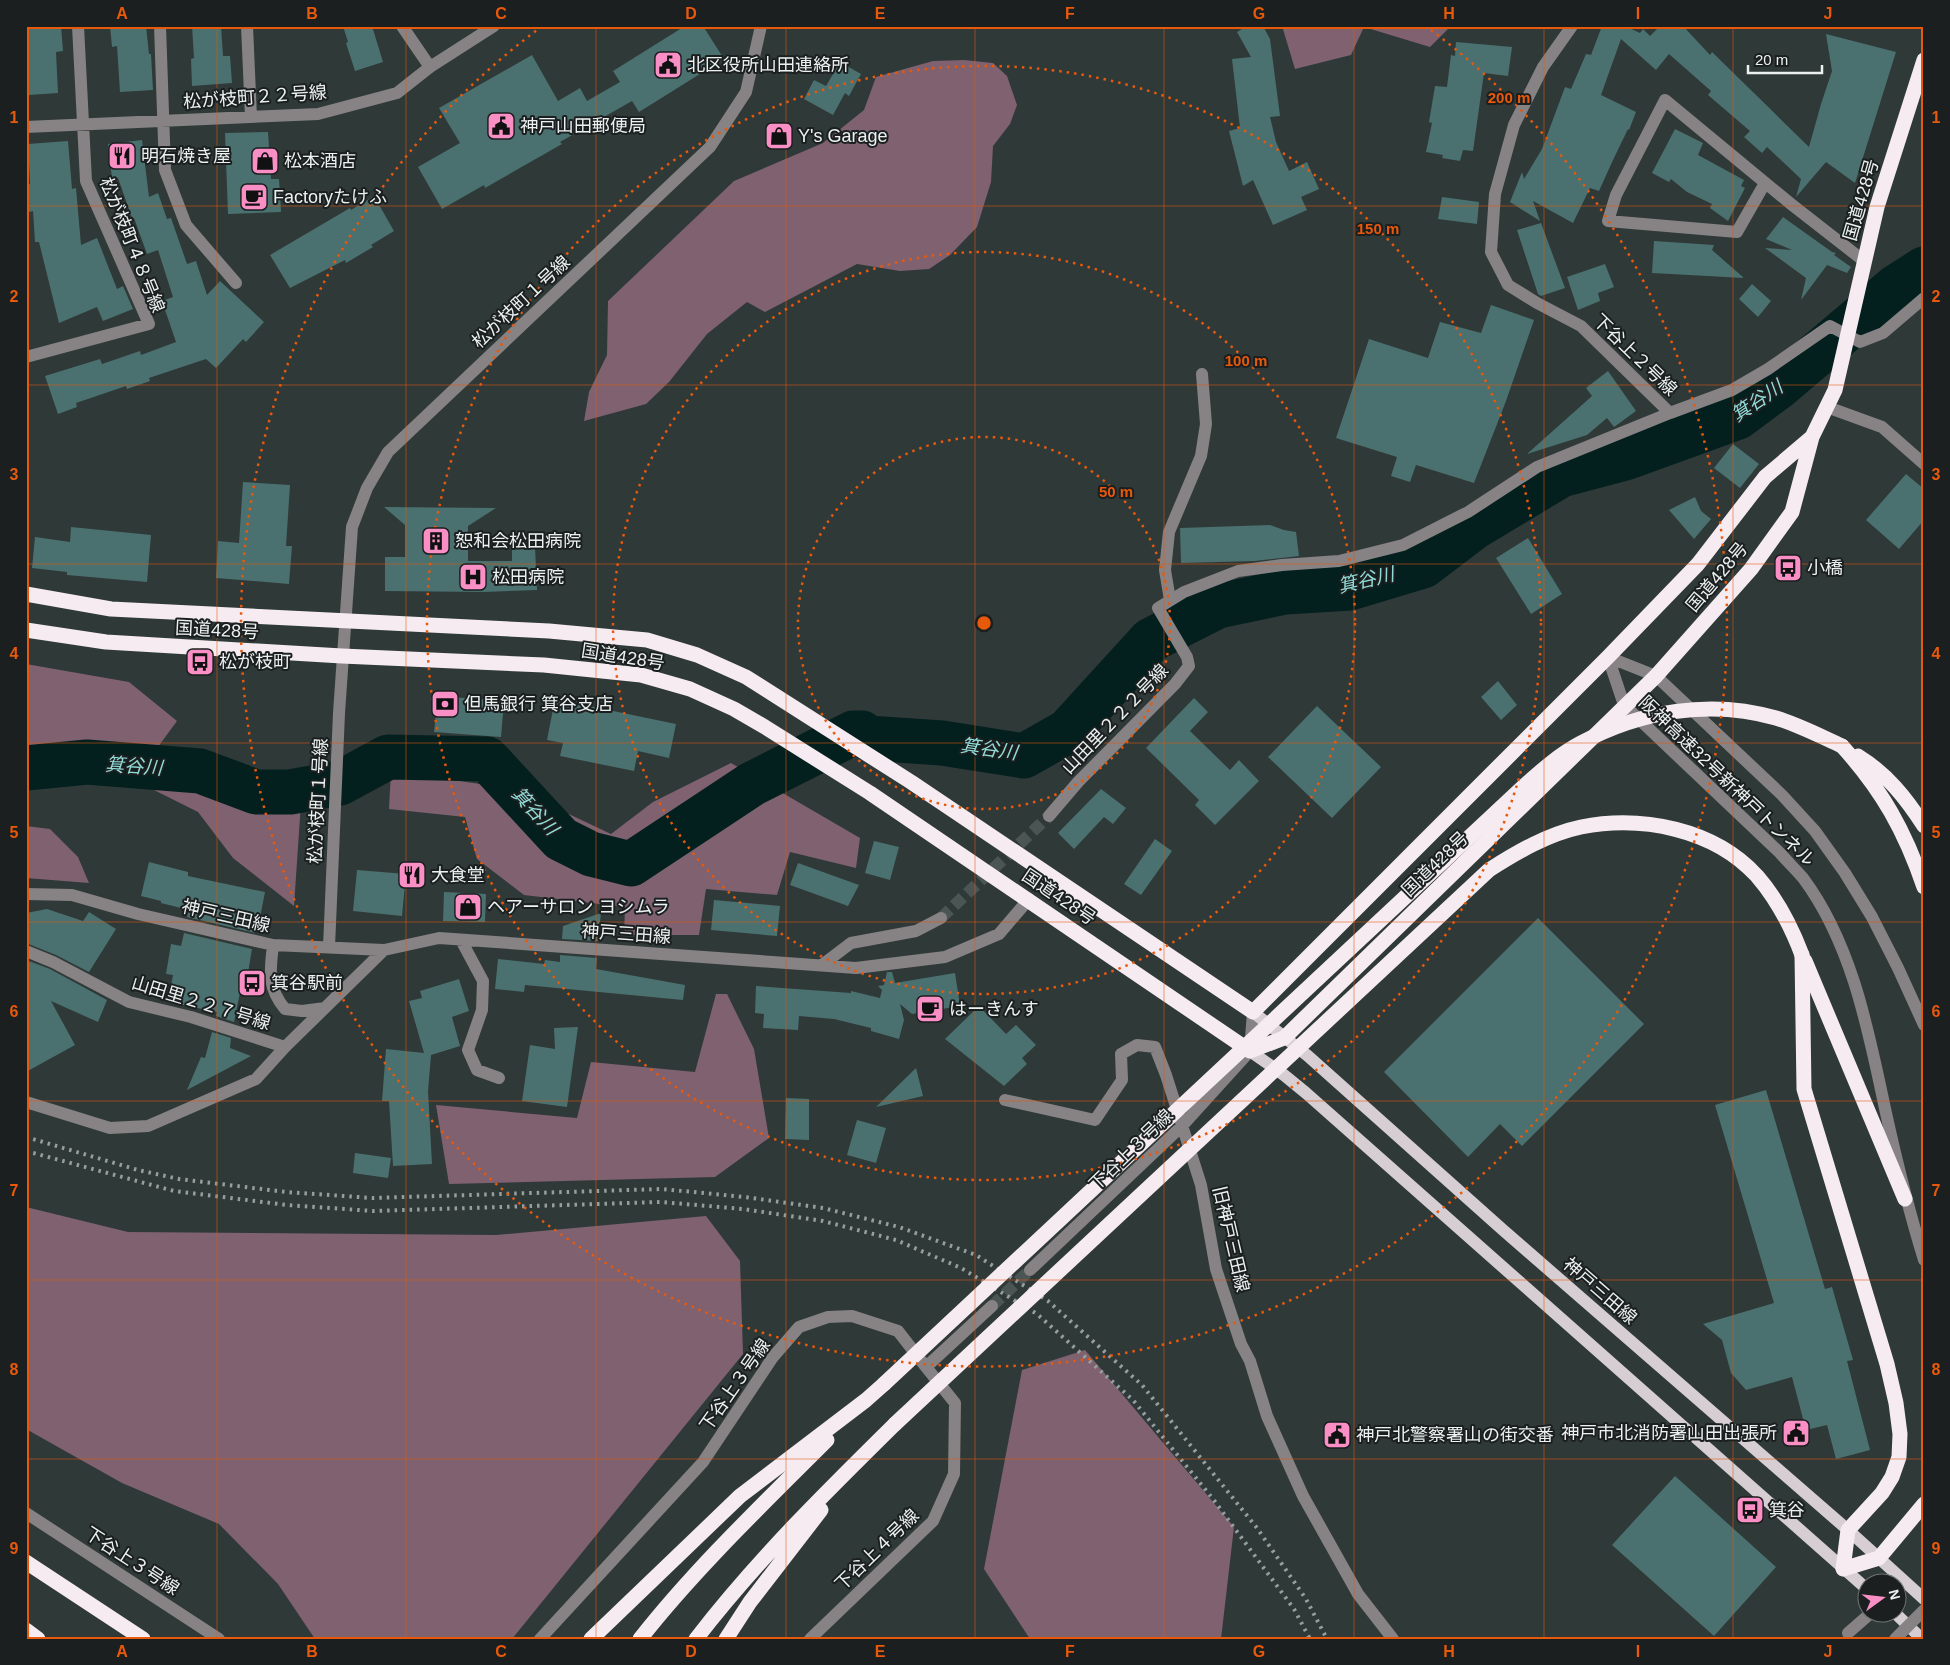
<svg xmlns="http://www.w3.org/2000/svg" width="1950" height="1665" font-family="Helvetica,'Noto Sans JP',sans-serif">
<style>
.forest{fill:#7f616f}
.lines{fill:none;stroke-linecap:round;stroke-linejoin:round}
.river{stroke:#03201f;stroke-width:45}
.building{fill:#4a716f}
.minor-tunnel{stroke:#4b5554;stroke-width:12;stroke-dasharray:12 6;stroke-linecap:butt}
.minor{stroke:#878284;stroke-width:12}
.major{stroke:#d6ced2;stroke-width:12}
.highway{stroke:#f6ebf0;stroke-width:15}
.rail{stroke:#979f9e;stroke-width:4;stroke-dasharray:2.5 5;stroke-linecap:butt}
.minor-bridge{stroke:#878284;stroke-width:12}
.highway-bridge{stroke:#f6ebf0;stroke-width:15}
.grid{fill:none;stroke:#e8590c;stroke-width:1;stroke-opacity:0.55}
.ring{fill:none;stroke:#e8590c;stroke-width:2.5;stroke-dasharray:2.5 5}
.labels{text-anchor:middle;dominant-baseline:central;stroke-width:4;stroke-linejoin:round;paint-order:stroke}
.poi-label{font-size:18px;fill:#ebf1f0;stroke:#1b1f1f;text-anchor:start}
.street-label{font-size:18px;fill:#ebf1f0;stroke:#1b1f1f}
.water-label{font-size:19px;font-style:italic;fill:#92dcd8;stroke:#1b1f1f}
.centre{fill:#e8590c;stroke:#1b1f1f;stroke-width:2.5}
.ring-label{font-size:15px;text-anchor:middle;font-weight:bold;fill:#e8590c;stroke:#1b1f1f;stroke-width:4;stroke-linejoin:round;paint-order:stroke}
.neatline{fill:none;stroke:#e8590c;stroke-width:2}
.grid-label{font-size:16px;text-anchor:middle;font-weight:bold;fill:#e8590c}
</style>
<rect width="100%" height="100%" fill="#2f3938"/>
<path class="forest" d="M1282 26H1451L1430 47 1364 27 1351 55 1295 69Z
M964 60 993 63 1007 76 1017 105 1010 124 993 146 991 182 977 227 950 255 929 269 900 271 857 264 765 312 747 302 707 334 669 382 646 404 584 421 589 392 607 355 608 301 734 181 823 143 864 110 876 77 933 61Z
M26 664 129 682 177 721 152 755 186 778 268 807 301 803 294 906 233 858 198 812 132 779 78 746 26 750Z
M731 763 860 838 856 868 790 852 777 895 706 889 699 935H624L625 907 524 895 477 859 465 817 389 809 391 771 480 784 510 764 556 808 611 834 653 802Z
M26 826 50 829 78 857 89 883 26 878Z
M716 994H727L754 1049 769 1138 715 1177 449 1184 436 1105 577 1118 591 1062 695 1072Z
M26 1207 128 1232 496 1235 706 1216 740 1261 743 1354 512 1639H315L278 1584 219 1524 122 1483 26 1429Z
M1085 1350 1234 1527 1221 1639H1030L984 1569 1022 1370Z"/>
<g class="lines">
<path class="river" d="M26 768 87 762 200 771 256 792H290L340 783 388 757 487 759 561 839 591 854 631 864 752 784 853 733H862L868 738 942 743 1024 756 1068 731 1151 640 1218 606 1285 592 1350 588 1423 566 1473 528 1561 475 1625 458 1738 417 1777 388 1896 287 1924 269"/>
</g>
<path class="building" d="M26 26H61L63 51 56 52 58 93 29 95Z
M110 26H146L149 54H151L153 90 120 92 117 46 112 47Z
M192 26H221L223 56H230L232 83 192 86 191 59 194 58Z
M343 26H372L383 62 355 71 346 43 348 42Z
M685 26H703L724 59 639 112 632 101 560 142 562 144 485 188 484 185 442 209 418 167 460 143 439 108 532 55 558 101 580 88 587 101 620 82 613 71Z
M1247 26H1263L1270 39 1280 116 1270 117 1276 142 1289 171 1307 162 1319 189 1301 197 1307 210 1273 225 1253 180 1243 186 1229 131 1240 128 1232 59 1251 57 1237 32Z
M1602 26H1625L1640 33 1643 29 1650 36 1660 26H1683L1710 55 1712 52 1809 147 1821 104 1832 71 1826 34 1896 52 1855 183 1826 162 1796 197 1801 179 1767 147 1762 153 1744 137 1750 131 1708 95 1711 91 1669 54 1656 70 1621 39 1601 95 1636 112 1629 130 1628 129 1613 160 1599 191 1590 188 1573 223 1533 201 1540 221 1510 202 1522 172 1524 179 1542 149 1565 87 1571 89 1586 54 1591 55Z
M1456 42 1512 47 1508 76 1484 73 1473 151 1463 150 1460 161 1442 158 1443 155 1426 152 1432 123 1429 122 1435 86 1447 87 1451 55 1455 56Z
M840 62 861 74 849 96 845 93 833 115 804 99 814 80 826 86Z
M1675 129 1703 143 1698 155 1744 180 1741 186 1745 188 1728 221 1710 208 1712 204 1687 192 1671 179 1669 182 1652 173Z
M268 132 271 179H279L281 212 228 214 225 133Z
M142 140 149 197 158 193 167 219 171 218 187 264 196 261 207 295 220 281 264 322 246 342 243 339 216 368 206 359 149 378 150 381 127 389 126 386 76 403 77 407 58 414 45 376 100 359 102 364 140 351 141 355 176 342 162 301 173 297 158 250 147 254 134 218H132L118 178H112L108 144Z
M68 141 72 189 76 188 81 245 97 238 117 289 123 286 133 309 103 321 97 307 59 323 39 242H35L33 211 29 212 27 184H30L28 144Z
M374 196 394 231 371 245 373 247 346 263 345 260 290 288 270 255 350 208 351 210Z
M1442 197 1479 202 1477 224 1438 219Z
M1783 217 1832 252 1836 253 1834 255 1851 267 1847 273 1827 265 1801 300 1806 278 1765 248 1792 250 1766 239Z
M1541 223 1565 288 1541 296 1538 294 1517 230Z
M1654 241 1714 245 1712 250 1744 278 1652 273Z
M1605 264 1614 287 1598 293 1600 301 1578 310 1567 277Z
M1752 284 1771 301 1758 317 1739 299Z
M1491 305 1534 320 1506 401 1474 483 1416 465 1410 482 1391 476 1397 457 1336 438 1369 339 1428 358 1440 322 1481 333Z
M1608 371 1636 411 1614 427 1607 418 1587 435 1527 454 1592 396 1586 388Z
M1733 444 1759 464 1740 488 1714 468Z
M1906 474 1924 489V520L1899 549 1866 520Z
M243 482 290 485 286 546H292L289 584 216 578 218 541 239 543Z
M1695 497 1701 511 1711 519 1694 539 1669 510Z
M384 507 496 508 468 526V561H512V548L535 547 537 590 484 592 385 591V557H405V525Z
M1270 525 1284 530 1296 532 1299 556 1255 561 1181 563 1180 528Z
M71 527 151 535 147 582 67 575V572L32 568 35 537 70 542Z
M1528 538 1562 594 1531 614 1496 558Z
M1498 681 1517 705 1501 720 1481 697Z
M438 696 504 701 501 737 434 732Z
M1194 698 1208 712 1190 731 1230 770 1239 760 1259 781 1215 825 1195 805 1199 800 1146 748Z
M555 699 676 724 669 758 638 751 634 771 560 756 563 743 547 740Z
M1317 706 1381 767 1332 818 1268 757Z
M1101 789 1126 808 1113 824 1104 817 1074 849 1058 833Z
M1155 839 1172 851 1141 895 1124 884Z
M874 841 899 847 890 880 865 873Z
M149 862 188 872V876L265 892 258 928 256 927 255 933 187 917 189 910 161 903V901L141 896Z
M798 863 859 885 848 906 790 885Z
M357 870 406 874 402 916 353 911Z
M444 892 486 894 485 922 443 921Z
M714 900 780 906 777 936 711 930Z
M47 909 83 921 89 912 116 929 89 972 56 955 26 943V913Z
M601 913 598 941 562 939 563 926Z
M1538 918 1644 1024 1522 1146 1500 1124 1468 1157 1384 1072Z
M184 933 252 949 247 979 243 978 234 1022 216 1016 217 1012 168 1002 173 975 166 974 171 944 181 946Z
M560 955 597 958 596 969 685 985 683 1000 525 985 524 992 495 989 498 959 544 964 545 960 560 962Z
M26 960 50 969 107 1000 98 1022 51 1001 75 1045 26 1072Z
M887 972H892L895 983 955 973 960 1006 912 1014 900 1004 904 1020 899 1039 871 1031V1028L834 1019 799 1016 798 1030 763 1028 764 1014 755 1013 756 986 851 993V991L880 998 882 990 878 986 884 985Z
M459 979 469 1011 452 1017 460 1046 431 1055 428 1091 432 1164 393 1166 389 1101H382L386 1049 424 1053 409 1001 422 998 420 991Z
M979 1006 1006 1034 1016 1025 1036 1045 1022 1058 1027 1064 1004 1086 945 1039Z
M578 1027 567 1107 522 1101 530 1045 555 1049 554 1028Z
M212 1032 231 1038 230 1048 251 1056 187 1090 201 1057 205 1058Z
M916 1068 923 1096 876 1107Z
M1766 1090 1825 1289 1832 1287 1853 1360 1847 1361 1870 1450 1836 1459 1827 1425 1806 1430 1792 1377 1746 1390 1731 1373 1722 1340 1703 1324 1774 1303 1715 1105Z
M786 1098 809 1099V1140L785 1139Z
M857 1120 886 1128 876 1163 847 1155Z
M355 1153 391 1158 388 1178 353 1173Z
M1675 1476 1776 1567 1714 1636 1612 1545Z"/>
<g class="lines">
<path class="minor-tunnel" d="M941 918 1049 816
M992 1306 1030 1270"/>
<path class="minor" d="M160 26 165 170 186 225 236 283
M247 26 251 117
M402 26 430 67
M1572 26 1543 67 1514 125 1495 194 1491 252 1508 285 1537 303 1581 326 1670 413
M26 127 318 114 397 93 430 67 494 26
M1765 183 1737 232 1608 221 1616 195 1665 100 1791 204 1864 261
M26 357 149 324 86 181 78 26
M1827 407 1882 427 1924 464
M1170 600 1165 570 1169 532 1201 456 1206 424 1202 374
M1608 657 1624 705 1780 853C1787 861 1796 870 1803 878 1853 945 1869 1034 1886 1113 1897 1163 1909 1211 1924 1260
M1608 657 1656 676 1782 795 1815 831 1845 873 1872 917 1898 968 1924 1025
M1049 816 1078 782 1175 684 1189 666 1187 657 1158 608 1184 592 1238 571 1282 565 1339 561 1403 545 1468 512 1537 467 1670 413 1732 390 1768 369 1830 326 1860 342 1883 333 1924 298
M26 894 72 895 138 914 273 945 384 950 439 938 856 968 945 957 999 934 1029 899
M461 940 483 981 482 1010 468 1050 477 1070 499 1078
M273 945C270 972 267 987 285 1009L302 1011 325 1008
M329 947 339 713 352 527 367 488 388 452 710 147 746 92 761 26
M26 951 53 962 129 1002 191 1017 285 1047
M822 965 851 943 916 931 941 918
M1005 1100 1095 1120 1122 1080 1121 1054 1137 1045 1155 1047 1166 1075 1201 1185 1216 1269 1241 1344 1250 1361 1267 1416 1303 1496 1358 1594 1393 1639
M26 1102 110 1128 148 1126 256 1079 285 1047 384 950
M1030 1270 1182 1126 1250 1051 1253 1012
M26 1513 219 1639
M1848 1633 1872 1612
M540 1639 703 1462 773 1357 799 1327 828 1317 852 1316 898 1331 926 1367 992 1306
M810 1639 933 1521 954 1474 955 1403 926 1367"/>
<path class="major" d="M1253 1012 1308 1056 1503 1230 1848 1530 1924 1599
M1250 1051 1284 1075 1306 1093 1868 1590
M1894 1612 1922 1639"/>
<path class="highway" d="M26 594 111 609 549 631 647 640 697 655 746 677 911 782 1253 1012 1608 657 1698 564 1765 477 1812 437
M26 630 106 642 342 656 544 665 641 675 690 689 734 709 765 727 870 793 1250 1051 1284 1038 1656 676 1751 569 1792 512 1812 437 1835 390 1877 207 1924 60
M1842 746C1882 790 1905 831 1924 887
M1858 756C1887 774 1906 798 1924 826
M1802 955 1804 1089 1887 1364 1896 1403 1900 1434 1899 1457 1892 1477 1882 1493 1848 1530 1843 1569 1879 1558 1924 1504
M1805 961 1905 1199
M26 1562 143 1639
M26 1630 38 1639
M591 1639 740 1496 866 1400 884 1384
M640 1639C695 1569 764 1503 827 1440
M696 1639C756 1561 826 1492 895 1424
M726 1639 750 1602 821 1510"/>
<path class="rail" d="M26 1137 138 1170 179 1179 286 1192 372 1198 662 1189 745 1197 823 1208 899 1227 976 1255 1048 1301 1142 1385 1257 1528 1306 1599 1327 1639
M26 1151 174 1191 287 1205 373 1211 661 1202 743 1209 823 1221 896 1240 961 1268 1037 1314 1133 1400 1213 1499 1294 1609 1310 1639"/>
<path class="minor-bridge" d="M1895 1639 1924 1610"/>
<path class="highway-bridge" d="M884 1384 1524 786C1542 770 1560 754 1581 743 1640 711 1711 699 1776 718 1799 725 1820 736 1842 746
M895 1424 1489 870C1517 852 1548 834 1581 827 1642 815 1714 829 1757 876 1777 899 1791 926 1802 955"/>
</g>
<path class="grid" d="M217 26V1639M406 26V1639M596 26V1639M786 26V1639M975 26V1639M1164 26V1639M1354 26V1639M1544 26V1639M1733 26V1639M26 206H1924M26 385H1924M26 564H1924M26 743H1924M26 922H1924M26 1101H1924M26 1280H1924M26 1459H1924"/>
<g class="ring">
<circle cx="984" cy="623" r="186"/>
<circle cx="984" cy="623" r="371"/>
<circle cx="984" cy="623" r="557"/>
<path d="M1431 30A743 743 0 1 1 537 30"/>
</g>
<defs>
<symbol id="civic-square" viewBox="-11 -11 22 22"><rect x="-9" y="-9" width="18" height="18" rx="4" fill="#fa8fc6" stroke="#1b1f1f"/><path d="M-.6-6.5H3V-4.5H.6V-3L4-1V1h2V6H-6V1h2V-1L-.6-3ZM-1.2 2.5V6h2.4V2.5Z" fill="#111"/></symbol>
<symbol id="shop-square" viewBox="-11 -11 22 22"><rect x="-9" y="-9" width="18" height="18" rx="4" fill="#fa8fc6" stroke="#1b1f1f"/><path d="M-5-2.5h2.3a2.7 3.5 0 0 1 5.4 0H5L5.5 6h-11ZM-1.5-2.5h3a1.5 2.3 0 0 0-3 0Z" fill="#111"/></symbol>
<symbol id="restaurant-square" viewBox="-11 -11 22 22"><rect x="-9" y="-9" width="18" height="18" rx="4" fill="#fa8fc6" stroke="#1b1f1f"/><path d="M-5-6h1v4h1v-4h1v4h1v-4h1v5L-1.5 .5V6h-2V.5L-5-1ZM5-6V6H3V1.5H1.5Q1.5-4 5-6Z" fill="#111"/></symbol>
<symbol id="cafe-square" viewBox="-11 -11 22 22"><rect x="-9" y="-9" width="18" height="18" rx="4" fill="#fa8fc6" stroke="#1b1f1f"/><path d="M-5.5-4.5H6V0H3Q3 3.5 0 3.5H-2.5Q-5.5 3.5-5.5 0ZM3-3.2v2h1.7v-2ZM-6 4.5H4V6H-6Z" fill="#111"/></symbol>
<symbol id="building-square" viewBox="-11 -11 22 22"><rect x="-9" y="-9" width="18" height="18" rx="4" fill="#fa8fc6" stroke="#1b1f1f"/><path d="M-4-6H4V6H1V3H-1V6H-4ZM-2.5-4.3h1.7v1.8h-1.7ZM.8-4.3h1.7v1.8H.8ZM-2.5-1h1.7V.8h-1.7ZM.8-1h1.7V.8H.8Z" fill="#111"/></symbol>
<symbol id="bus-square" viewBox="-11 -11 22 22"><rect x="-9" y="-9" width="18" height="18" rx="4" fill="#fa8fc6" stroke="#1b1f1f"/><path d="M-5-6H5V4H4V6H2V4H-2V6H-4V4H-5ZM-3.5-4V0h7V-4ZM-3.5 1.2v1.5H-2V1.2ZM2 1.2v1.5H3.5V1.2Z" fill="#111"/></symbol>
<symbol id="hospital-square" viewBox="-11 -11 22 22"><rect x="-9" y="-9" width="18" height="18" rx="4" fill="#fa8fc6" stroke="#1b1f1f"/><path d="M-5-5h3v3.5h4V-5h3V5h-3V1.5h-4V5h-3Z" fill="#111"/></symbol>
<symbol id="bank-square" viewBox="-11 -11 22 22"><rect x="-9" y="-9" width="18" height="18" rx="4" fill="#fa8fc6" stroke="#1b1f1f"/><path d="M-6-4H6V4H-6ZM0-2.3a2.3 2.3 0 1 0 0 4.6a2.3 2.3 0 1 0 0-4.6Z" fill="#111"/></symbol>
</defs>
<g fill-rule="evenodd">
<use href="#civic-square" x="652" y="49" width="32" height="32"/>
<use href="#civic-square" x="485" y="110" width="32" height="32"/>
<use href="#shop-square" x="763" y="120" width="32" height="32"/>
<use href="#restaurant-square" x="106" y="140" width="32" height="32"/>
<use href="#shop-square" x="249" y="145" width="32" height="32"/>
<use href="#cafe-square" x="238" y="181" width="32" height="32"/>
<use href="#building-square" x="420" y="525" width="32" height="32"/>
<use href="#bus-square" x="1772" y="552" width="32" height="32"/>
<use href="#hospital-square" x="457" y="561" width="32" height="32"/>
<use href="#bus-square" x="184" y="646" width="32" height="32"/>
<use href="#bank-square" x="429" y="688" width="32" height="32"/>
<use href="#restaurant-square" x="396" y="859" width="32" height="32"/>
<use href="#shop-square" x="452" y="891" width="32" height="32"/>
<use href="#bus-square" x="236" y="967" width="32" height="32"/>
<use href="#cafe-square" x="914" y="993" width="32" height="32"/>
<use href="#civic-square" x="1780" y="1417" width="32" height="32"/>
<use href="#civic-square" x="1321" y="1419" width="32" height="32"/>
<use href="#bus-square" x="1734" y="1494" width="32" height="32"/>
</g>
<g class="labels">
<g class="poi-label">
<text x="687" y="65">北区役所山田連絡所</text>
<text x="520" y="126">神戸山田郵便局</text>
<text x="798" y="136">Y's Garage</text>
<text x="141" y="156">明石焼き屋</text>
<text x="284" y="161">松本酒店</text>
<text x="273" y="197">Factoryたけふ</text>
<text x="455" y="541">恕和会松田病院</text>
<text x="1807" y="568">小橋</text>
<text x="492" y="577">松田病院</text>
<text x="219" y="662">松が枝町</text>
<text x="464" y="704">但馬銀行 箕谷支店</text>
<text x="431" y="875">大食堂</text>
<text x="487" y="907">ヘアーサロン ヨシムラ</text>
<text x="271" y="983">箕谷駅前</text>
<text x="949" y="1009">はーきんす</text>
<text x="1777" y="1433" text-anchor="end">神戸市北消防署山田出張所</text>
<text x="1356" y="1435">神戸北警察署山の街交番</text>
<text x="1769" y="1510">箕谷</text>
</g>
<g class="street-label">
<text transform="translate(255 97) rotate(-4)">松が枝町２２号線</text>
<text transform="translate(1861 200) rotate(-74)">国道428号</text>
<text transform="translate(132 245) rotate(68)">松が枝町４８号線</text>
<text transform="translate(521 302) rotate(-43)">松が枝町１号線</text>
<text transform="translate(1635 355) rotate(44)">下谷上２号線</text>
<text transform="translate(1717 577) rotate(-50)">国道428号</text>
<text transform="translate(217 630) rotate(3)">国道428号</text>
<text transform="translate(623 657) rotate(9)">国道428号</text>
<text transform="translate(1115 719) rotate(-46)">山田里２２２号線</text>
<text transform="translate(1727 781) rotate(44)">阪神高速32号新神戸トンネル</text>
<text transform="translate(318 801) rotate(-87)">松が枝町１号線</text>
<text transform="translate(1435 864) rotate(-44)">国道428号</text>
<text transform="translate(1059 897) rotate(34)">国道428号</text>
<text transform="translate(226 916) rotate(13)">神戸三田線</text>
<text transform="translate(626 934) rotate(4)">神戸三田線</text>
<text transform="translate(201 1003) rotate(17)">山田里２２７号線</text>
<text transform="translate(1131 1150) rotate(-44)">下谷上３号線</text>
<text transform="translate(1231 1239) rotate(77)">旧神戸三田線</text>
<text transform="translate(1600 1291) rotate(41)">神戸三田線</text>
<text transform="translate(735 1385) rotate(-55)">下谷上３号線</text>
<text transform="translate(877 1550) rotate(-44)">下谷上４号線</text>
<text transform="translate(132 1561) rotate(33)">下谷上３号線</text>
</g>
<g class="water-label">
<text transform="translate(1757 401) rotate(-34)">箕谷川</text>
<text transform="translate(1366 580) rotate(-13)">箕谷川</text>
<text transform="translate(989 749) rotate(8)">箕谷川</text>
<text transform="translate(134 766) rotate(4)">箕谷川</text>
<text transform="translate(535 811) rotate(47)">箕谷川</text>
</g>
</g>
<circle cx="984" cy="623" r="8" class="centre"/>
<g class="ring-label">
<text x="1509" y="103">200 m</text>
<text x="1378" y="234">150 m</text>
<text x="1246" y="366">100 m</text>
<text x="1116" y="497">50 m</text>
</g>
<rect width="1950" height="1665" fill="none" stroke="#1b1f1f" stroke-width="55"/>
<g transform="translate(1882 1598) rotate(75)"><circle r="24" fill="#1b1f1f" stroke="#6e7373"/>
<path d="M0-4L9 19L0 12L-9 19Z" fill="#fa8fc6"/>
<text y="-8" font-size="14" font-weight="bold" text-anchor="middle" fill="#ebf1f0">N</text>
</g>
<path d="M1748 65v8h74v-8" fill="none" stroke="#ebf1f0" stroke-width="2.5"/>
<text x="1755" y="65" font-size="15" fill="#ebf1f0" stroke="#1b1f1f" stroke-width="4" paint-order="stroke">20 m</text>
<rect x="28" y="28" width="1894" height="1610" class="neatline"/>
<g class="grid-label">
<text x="122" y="19">A</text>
<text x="312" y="19">B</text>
<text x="501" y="19">C</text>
<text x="691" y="19">D</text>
<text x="880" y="19">E</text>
<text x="1070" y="19">F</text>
<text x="1259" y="19">G</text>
<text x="1449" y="19">H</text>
<text x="1638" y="19">I</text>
<text x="1828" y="19">J</text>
<text x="14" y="123">1</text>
<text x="1936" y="123">1</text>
<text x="14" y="302">2</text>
<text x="1936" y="302">2</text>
<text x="14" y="480">3</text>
<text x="1936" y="480">3</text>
<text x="14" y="659">4</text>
<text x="1936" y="659">4</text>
<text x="14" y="838">5</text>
<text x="1936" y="838">5</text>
<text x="14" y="1017">6</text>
<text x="1936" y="1017">6</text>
<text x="14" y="1196">7</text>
<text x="1936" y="1196">7</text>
<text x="14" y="1375">8</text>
<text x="1936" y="1375">8</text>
<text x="14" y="1554">9</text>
<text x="1936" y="1554">9</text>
<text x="122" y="1657">A</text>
<text x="312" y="1657">B</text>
<text x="501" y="1657">C</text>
<text x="691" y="1657">D</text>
<text x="880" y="1657">E</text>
<text x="1070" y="1657">F</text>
<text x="1259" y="1657">G</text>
<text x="1449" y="1657">H</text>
<text x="1638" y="1657">I</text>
<text x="1828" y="1657">J</text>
</g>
</svg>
